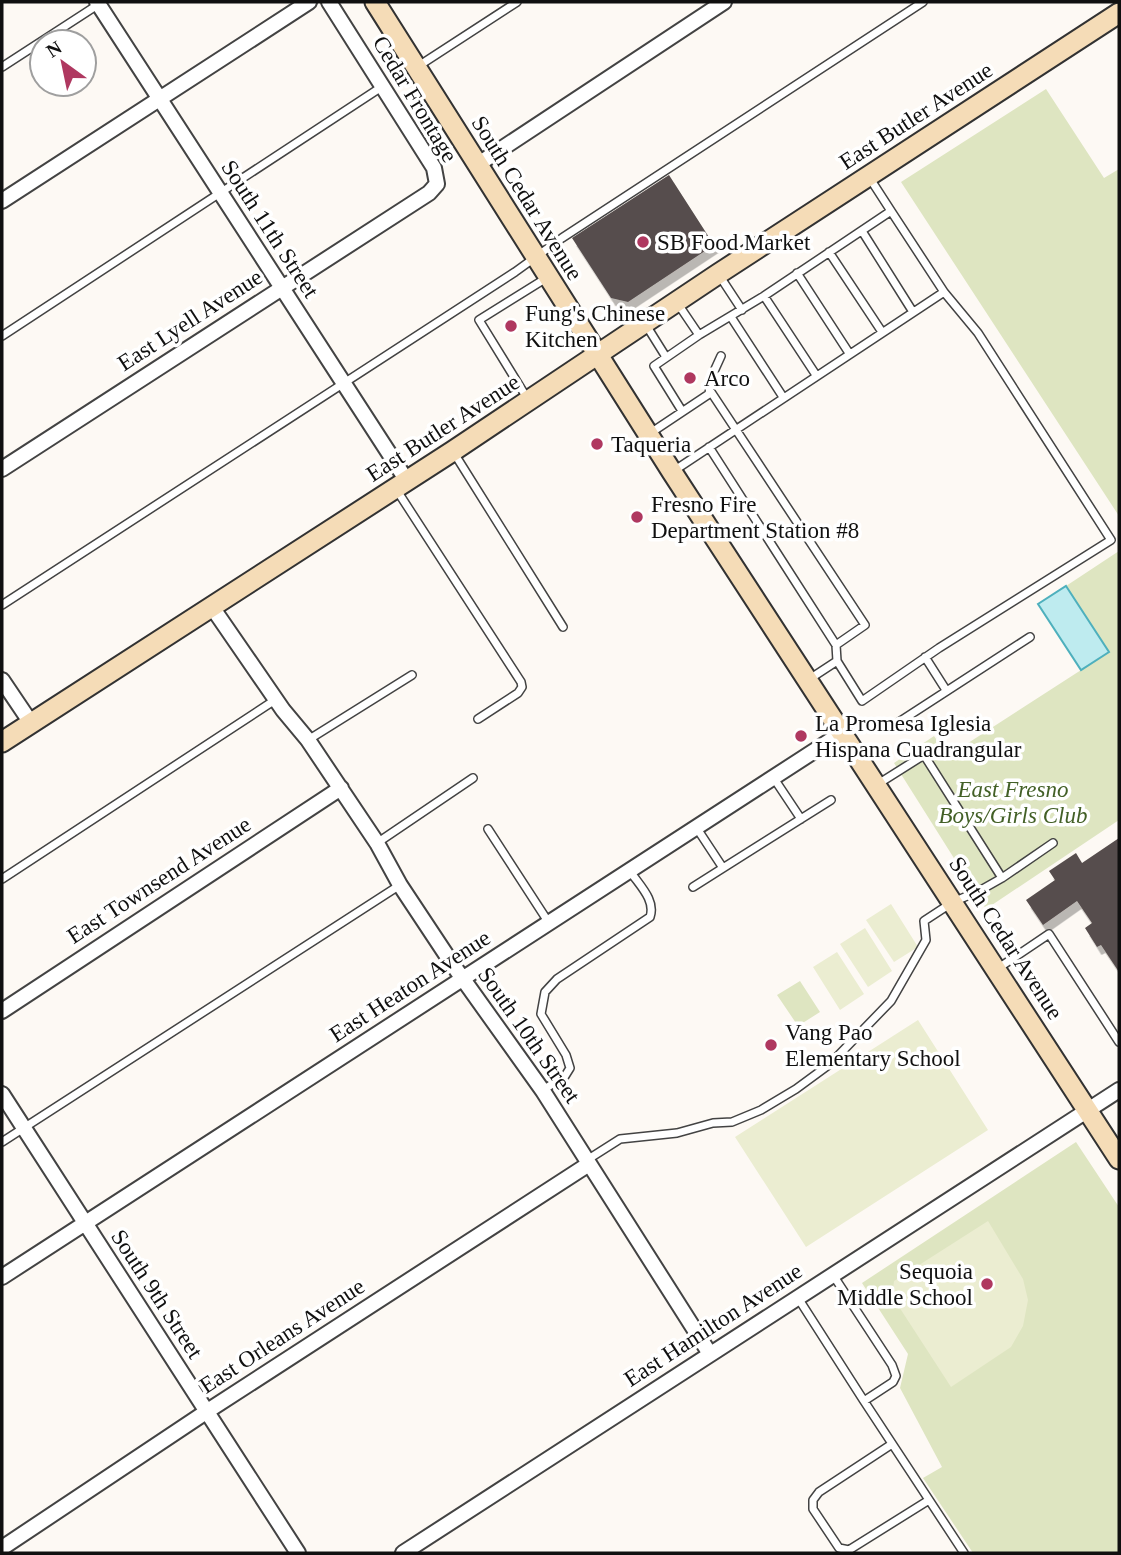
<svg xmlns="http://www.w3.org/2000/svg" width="1121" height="1555" font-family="Georgia,serif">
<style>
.green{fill:#dee5c1}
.pitch{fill:#ebedd1}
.water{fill:#beebef;stroke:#4eb0bd;stroke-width:2}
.building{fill:#574e4d;filter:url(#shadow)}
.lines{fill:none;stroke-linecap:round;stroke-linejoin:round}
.lane-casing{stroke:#434343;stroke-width:10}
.street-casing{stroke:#434343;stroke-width:18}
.secondary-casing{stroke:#323232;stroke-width:23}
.lane{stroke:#fff;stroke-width:7}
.street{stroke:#fff;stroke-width:14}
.secondary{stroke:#f5dcb7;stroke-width:19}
.poi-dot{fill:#af3860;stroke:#fff;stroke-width:2.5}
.labels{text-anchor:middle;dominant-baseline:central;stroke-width:7;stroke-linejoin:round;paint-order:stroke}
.street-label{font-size:23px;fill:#101010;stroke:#fff}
.poi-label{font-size:23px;fill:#101010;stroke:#fff;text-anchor:start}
.park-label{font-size:23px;font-style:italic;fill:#436027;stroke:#fff}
</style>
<defs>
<filter id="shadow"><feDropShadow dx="4.5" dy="8" stdDeviation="0" flood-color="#0004"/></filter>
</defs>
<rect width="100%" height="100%" fill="#fdf9f4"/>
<path class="green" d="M1046 89 1104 178 1119 169V516L901 182Z
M1119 551V820L986 909 894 763 934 736 948 756 1109 652 1066 586Z
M800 981 820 1012 798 1026 777 995Z
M1076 1142 1119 1207V1553H973L923 1478 942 1467 900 1388 908 1354 862 1283Z"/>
<path class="pitch" d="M891 904 918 947 894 962 866 920Z
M865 928 892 971 868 987 840 944Z
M837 952 864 994 840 1010 813 967Z
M918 1020 988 1130 806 1247 735 1137Z
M988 1221 1023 1279 1028 1300 1023 1326 1011 1347 951 1387 892 1296 894 1281Z"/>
<path class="water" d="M1066 586 1109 652 1081 670 1038 604Z"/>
<path class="building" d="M669 175 714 245 628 302 611 298 572 238Z
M1119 838V972L1101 945 1097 947 1085 928 1092 923 1077 901 1043 925 1026 900 1055 880 1049 871 1076 853 1082 863Z"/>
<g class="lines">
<defs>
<path id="lane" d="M2 67 99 4
M417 67 517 2
M862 231 913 312
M829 252 882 332
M797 273 849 353
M719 275 742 310
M764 296 816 375
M678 304 699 335 654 366 682 411
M731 317 783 397
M646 325 666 357
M699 335 764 296 891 211 869 177
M2 336 383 86
M711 392 865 625 836 645
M527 398 479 320 548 277
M649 434 709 394 711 378 721 356
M709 447 836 645 837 661 862 701 939 648 1111 540 978 333 944 292
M454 453 563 627
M672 472 944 292 891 211
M396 489 521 682 522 687 518 693 478 719
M2 605 515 272 562 238 923 2
M925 657 946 690
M808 680 837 661
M899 722 1030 637
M308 740 412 675
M773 777 801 819
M878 784 924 755 1002 878
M488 829 549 923
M377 843 473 778
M723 868 831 800
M2 879 275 700
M693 887 723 868 696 827
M997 969 1049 934 1119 1042
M543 1090 565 1076 570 1068 566 1055 541 1014 545 992 557 979 650 917C656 900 639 885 630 871
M2 1142 400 885
M587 1160 620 1139 677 1133 713 1123 732 1122 761 1110 796 1089 830 1064 891 1001 926 940 924 921 953 902 979 891 1002 878 1053 843
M798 1298 864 1401 893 1382 896 1376 892 1365 833 1275
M864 1401 964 1553
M892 1444 819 1492 813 1500V1509L839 1548 849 1550 929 1500"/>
<path id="street" d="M97 2 407 481
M477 165 724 2
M2 201 309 2
M2 469 429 193 437 184 434 168 329 2
M212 607 283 710 308 740 377 843 400 885 453 965 543 1091 710 1354
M2 680 31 723
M2 1011 341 788
M2 1094 298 1553
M2 1277 842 733
M2 1548 206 1412 589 1164
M403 1553 1119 1090"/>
<path id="secondary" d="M375 2 672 472 1119 1159
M2 742 453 451 718 274 1119 13"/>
</defs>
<use href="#lane" class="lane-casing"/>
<use href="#street" class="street-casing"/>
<use href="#secondary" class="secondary-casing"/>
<use href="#lane" class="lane"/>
<use href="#street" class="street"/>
<use href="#secondary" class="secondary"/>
</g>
<g class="poi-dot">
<circle cx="643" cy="242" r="7"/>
<circle cx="511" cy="326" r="7"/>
<circle cx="690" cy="378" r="7"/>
<circle cx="597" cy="444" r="7"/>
<circle cx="637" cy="517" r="7"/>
<circle cx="801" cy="736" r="7"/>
<circle cx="771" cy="1045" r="7"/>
<circle cx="987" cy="1284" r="7"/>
</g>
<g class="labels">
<g class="street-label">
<text transform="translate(415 99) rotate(59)">Cedar Frontage</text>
<text transform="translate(916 116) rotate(-33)">East Butler Avenue</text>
<text transform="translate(527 198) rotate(58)">South Cedar Avenue</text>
<text transform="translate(270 229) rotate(57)">South 11th Street</text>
<text transform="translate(190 320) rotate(-33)">East Lyell Avenue</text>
<text transform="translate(443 428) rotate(-33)">East Butler Avenue</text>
<text transform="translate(159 880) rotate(-33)">East Townsend Avenue</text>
<text transform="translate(1006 938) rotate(57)">South Cedar Avenue</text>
<text transform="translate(410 986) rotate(-33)">East Heaton Avenue</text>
<text transform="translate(529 1035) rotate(55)">South 10th Street</text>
<text transform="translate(157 1294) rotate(57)">South 9th Street</text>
<text transform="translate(713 1325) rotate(-33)">East Hamilton Avenue</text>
<text transform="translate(282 1336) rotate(-33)">East Orleans Avenue</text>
</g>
<g class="poi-label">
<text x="657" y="242">SB Food Market</text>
<text x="525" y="313">Fung's Chinese<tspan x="525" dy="26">Kitchen</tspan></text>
<text x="704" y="378">Arco</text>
<text x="611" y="444">Taqueria</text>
<text x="651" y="504">Fresno Fire<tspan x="651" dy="26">Department Station #8</tspan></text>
<text x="815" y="723">La Promesa Iglesia<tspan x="815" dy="26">Hispana Cuadrangular</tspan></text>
<text x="785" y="1032">Vang Pao<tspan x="785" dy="26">Elementary School</tspan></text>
<text x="973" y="1271" text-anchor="end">Sequoia<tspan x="973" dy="26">Middle School</tspan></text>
</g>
<g class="park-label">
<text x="1013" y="789">East Fresno<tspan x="1013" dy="26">Boys/Girls Club</tspan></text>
</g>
</g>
<rect width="1121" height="1555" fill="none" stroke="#101010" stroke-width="7"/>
<g transform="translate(63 63) rotate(327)"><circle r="33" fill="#ffffff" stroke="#9f9f9f" stroke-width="2"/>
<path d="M0-5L12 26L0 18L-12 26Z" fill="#af3860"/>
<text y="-10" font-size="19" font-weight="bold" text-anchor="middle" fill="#101010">N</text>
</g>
</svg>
